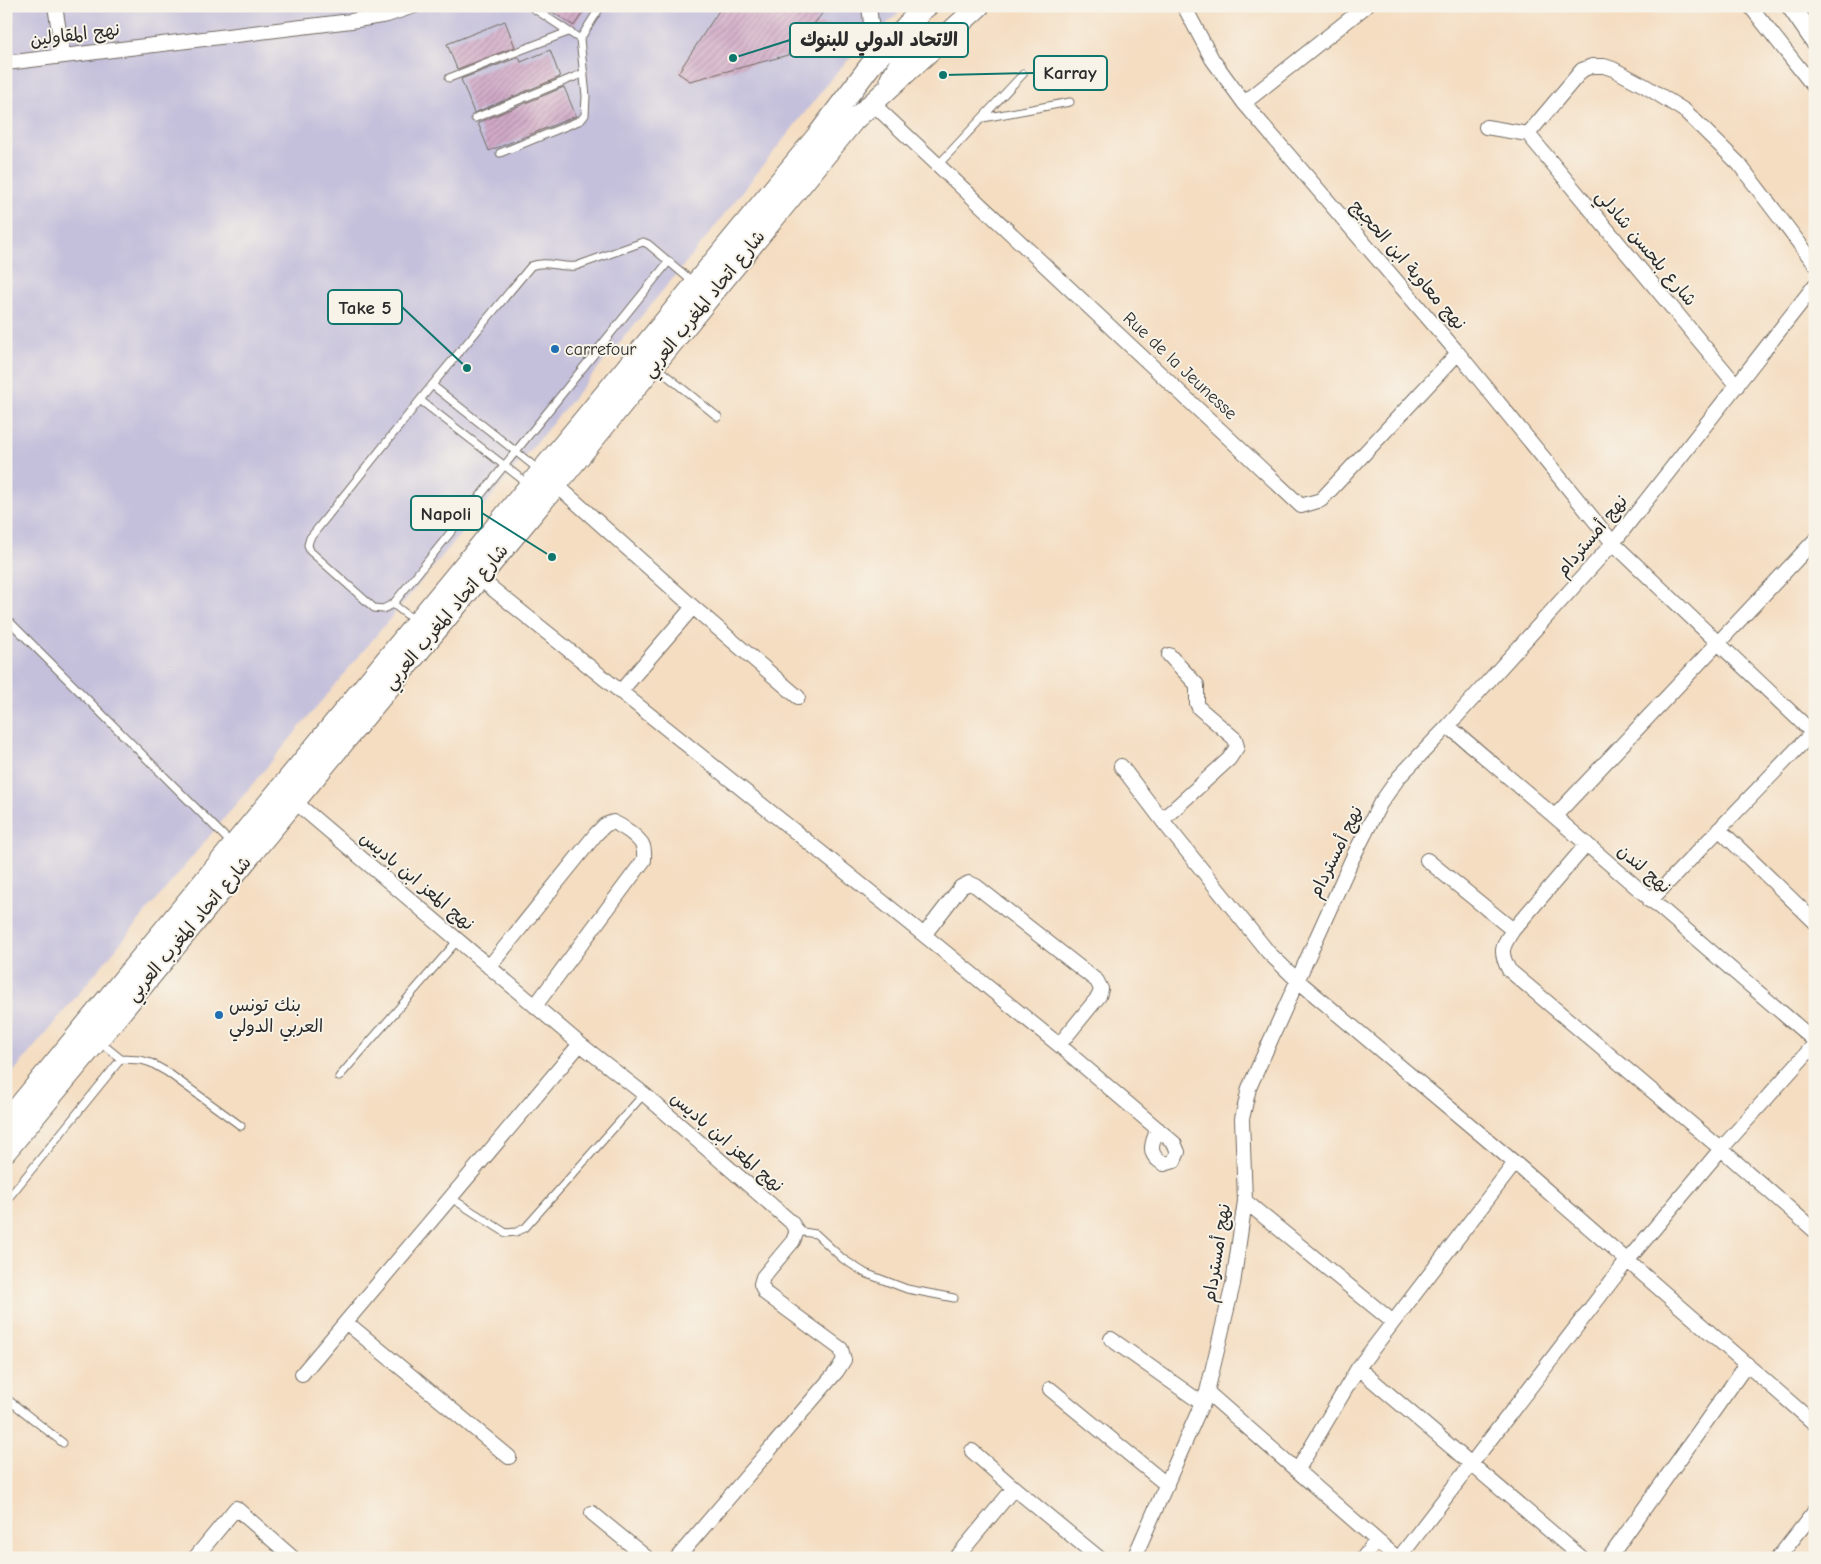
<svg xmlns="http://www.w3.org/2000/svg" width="1821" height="1564" font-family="'Comic Neue','Playpen Sans Arabic',sans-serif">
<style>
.industrial{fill:#c4c0db}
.building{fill:url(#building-hatch)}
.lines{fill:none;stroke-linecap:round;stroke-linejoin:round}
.lane-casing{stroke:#716960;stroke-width:9}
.street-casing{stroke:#716960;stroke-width:16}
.secondary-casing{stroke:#716960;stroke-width:21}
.primary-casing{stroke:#716960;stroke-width:23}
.lane{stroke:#fff;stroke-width:7}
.street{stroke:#fff;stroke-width:14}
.secondary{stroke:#fff;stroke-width:19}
.primary{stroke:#fff;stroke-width:21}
.poi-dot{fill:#1f6fb2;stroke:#f7f3e8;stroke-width:2}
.labels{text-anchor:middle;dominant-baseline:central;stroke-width:4;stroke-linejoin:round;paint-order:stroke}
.street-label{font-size:18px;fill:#2b2b2b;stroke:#f7f3e8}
.poi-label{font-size:18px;fill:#2b2b2b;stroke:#f7f3e8;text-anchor:start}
.leader{fill:none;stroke:#0f766e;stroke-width:2}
.callout-dot{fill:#0f766e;stroke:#f7f3e8;stroke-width:2}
.callout{fill:#f7f3e8;stroke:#0f766e;stroke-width:2}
.callout-label{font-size:19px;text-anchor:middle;font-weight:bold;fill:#2b2b2b}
</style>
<defs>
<pattern id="building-hatch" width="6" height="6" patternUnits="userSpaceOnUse" patternTransform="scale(1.25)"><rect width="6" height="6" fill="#d1aac8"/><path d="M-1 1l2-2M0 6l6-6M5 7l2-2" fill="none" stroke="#aa8ba3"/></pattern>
</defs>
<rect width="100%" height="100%" fill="#f7f3e8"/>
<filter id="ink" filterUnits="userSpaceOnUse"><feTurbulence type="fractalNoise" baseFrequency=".02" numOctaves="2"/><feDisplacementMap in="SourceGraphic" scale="10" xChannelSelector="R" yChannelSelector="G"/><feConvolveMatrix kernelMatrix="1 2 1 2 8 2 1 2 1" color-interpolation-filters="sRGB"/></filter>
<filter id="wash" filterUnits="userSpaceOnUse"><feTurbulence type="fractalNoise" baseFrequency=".0096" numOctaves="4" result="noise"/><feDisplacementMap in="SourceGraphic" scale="20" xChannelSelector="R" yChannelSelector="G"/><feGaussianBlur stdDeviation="1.12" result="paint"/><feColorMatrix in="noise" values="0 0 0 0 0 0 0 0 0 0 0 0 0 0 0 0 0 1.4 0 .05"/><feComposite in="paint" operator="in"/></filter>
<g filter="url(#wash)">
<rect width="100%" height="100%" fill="#f4ddc1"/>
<path class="industrial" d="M6 6H906L840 68 693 254 6 1081Z"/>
<g id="blocks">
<path class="building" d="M543 6H587L574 26Z
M722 6H828L814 24 831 25 837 42 690 81 678 73Z
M505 21 515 47 457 69 447 44Z
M550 50 560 77 474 113 461 79 519 57 521 62Z
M564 87 576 116 489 151 478 123Z"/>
</g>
</g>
<g filter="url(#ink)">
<use href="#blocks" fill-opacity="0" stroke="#716960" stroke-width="1"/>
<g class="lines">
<defs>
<path id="lane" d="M530 6 580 39
M449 78 568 32
M475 118 584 73
M983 118 1070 102
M500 153 581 120 585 115 586 96 580 39 601 6
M938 165 1023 74
M656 367 718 417
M432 385 539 470
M420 400 528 484
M393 604 669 261
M6 618 232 844
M415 621 393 604 383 609 374 608 310 551 308 545 310 538 432 385 531 266C545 260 561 268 576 266L643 242 648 244 693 282
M121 1059 141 1060 151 1063 167 1072 241 1126
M339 1077 458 940
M451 1198 506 1233 516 1232 525 1228 644 1094
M6 1201 121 1059 100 1042
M797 1231 816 1234 843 1259 865 1273 907 1289 954 1298
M6 1398 63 1443"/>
<path id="street" d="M55 6 63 56
M869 6 874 48 870 65
M1184 6 1212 59 1244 103 1458 353 1613 543 1815 735
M1750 6 1815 88
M6 63 351 21 387 15 414 6
M872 103 1301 506 1321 500 1458 353
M1244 103 1366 6
M1486 127 1528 134 1737 386
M1528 134 1582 70 1592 66H1604L1613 69 1645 86 1685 111 1739 164 1815 264
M551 480 693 607 798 697
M479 578 924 935 1059 1045 1174 1143 1178 1152 1174 1161 1164 1164C1147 1155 1151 1144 1158 1129
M620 692 693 607
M1448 726C1571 829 1692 936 1815 1041
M1121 766 1162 820 1268 952 1297 980 1515 1163 1815 1424
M294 801 580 1044 644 1094 791 1222 797 1231 793 1241 763 1277 761 1284 765 1293 841 1349 844 1360 837 1371 677 1558
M1555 816 1815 540
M1162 820 1229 759 1237 747 1235 739 1199 708 1197 703V685L1169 655
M1719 829 1815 922
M1587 844 1513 930C1502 947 1499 951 1509 970L1721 1149 1815 1231
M1427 860 1513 930
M1650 901 1815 730
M924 935 961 887 969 883 976 886 1097 981 1101 989 1099 996 1059 1045
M489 967 596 834 605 825 613 822C622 826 636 835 642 844 645 849 644 854 644 860L535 1006
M1245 1201 1393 1322
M347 1323 509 1457
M1111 1339 1203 1404
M1358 1368 1582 1558
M302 1374 580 1044
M1050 1389 1167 1485
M1207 1392 1397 1558
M972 1451 1014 1488 1099 1558
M1297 1471 1358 1368 1515 1163
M592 1513 647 1558
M195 1558 236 1508 293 1558
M956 1558 1014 1488
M1134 1558 1207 1392 1233 1284 1245 1201 1242 1119 1249 1088 1353 857 1380 804 1399 777 1448 726 1613 543 1815 285
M1363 1558 1376 1541
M1399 1558 1627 1261 1721 1149 1815 1044
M1609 1558 1747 1364
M1778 1558 1815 1511"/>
<path id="secondary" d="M1791 6 1815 41"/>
<path id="primary" d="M891 79 906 53 917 18
M6 1122 818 135 870 66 919 12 927 6
M6 1151 557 484 854 120 979 6"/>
</defs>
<use href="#lane" class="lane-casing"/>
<use href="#street" class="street-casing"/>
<use href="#secondary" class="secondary-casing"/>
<use href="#primary" class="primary-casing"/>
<use href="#lane" class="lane"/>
<use href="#street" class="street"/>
<use href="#secondary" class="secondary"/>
<use href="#primary" class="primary"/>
</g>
</g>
<g class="poi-dot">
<circle cx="555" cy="349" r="5"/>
<circle cx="219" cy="1015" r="5"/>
</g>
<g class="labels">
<g class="street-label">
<text transform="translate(75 35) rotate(-7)">نهج المقاولين</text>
<text transform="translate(1646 248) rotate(50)">شارع بلحسن شادلي</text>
<text transform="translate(1408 265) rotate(49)">نهج معاوية ابن الحجيج</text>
<text transform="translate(704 304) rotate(-51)">شارع اتحاد المغرب العربي</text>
<text transform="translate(1180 366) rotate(43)">Rue de la Jeunesse</text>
<text transform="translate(1592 536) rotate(-50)">نهج أمستردام</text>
<text transform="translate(446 617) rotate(-50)">شارع اتحاد المغرب العربي</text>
<text transform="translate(1336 852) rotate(-64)">نهج أمستردام</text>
<text transform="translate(1644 869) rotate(41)">نهج لندن</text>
<text transform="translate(417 881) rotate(40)">نهج المعز ابن باديس</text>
<text transform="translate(189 929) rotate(-50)">شارع اتحاد المغرب العربي</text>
<text transform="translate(727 1142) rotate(41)">نهج المعز ابن باديس</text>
<text transform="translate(1217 1253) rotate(-81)">نهج أمستردام</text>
</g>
<g class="poi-label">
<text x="565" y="349">carrefour</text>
<text x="229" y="1005">بنك تونس<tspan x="229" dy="21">العربي الدولي</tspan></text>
</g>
</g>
<path class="leader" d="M733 58L790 40M943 75L1034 73M467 368L402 307M552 557L482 513"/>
<g class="callout-dot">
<circle cx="733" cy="58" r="5"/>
<circle cx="943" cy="75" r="5"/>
<circle cx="467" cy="368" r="5"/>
<circle cx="552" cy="557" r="5"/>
</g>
<g class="callout">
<rect x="790" y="23" width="178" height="34" rx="5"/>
<rect x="1034" y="56" width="73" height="34" rx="5"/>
<rect x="328" y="290" width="74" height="34" rx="5"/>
<rect x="411" y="496" width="71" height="34" rx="5"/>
</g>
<g class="callout-label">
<text x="879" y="46">الاتحاد الدولي للبنوك</text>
<text x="1070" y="79">Karray</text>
<text x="365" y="314">Take 5</text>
<text x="446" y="520">Napoli</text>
</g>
<rect width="1821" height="1564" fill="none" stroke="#f7f3e8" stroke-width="25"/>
</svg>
